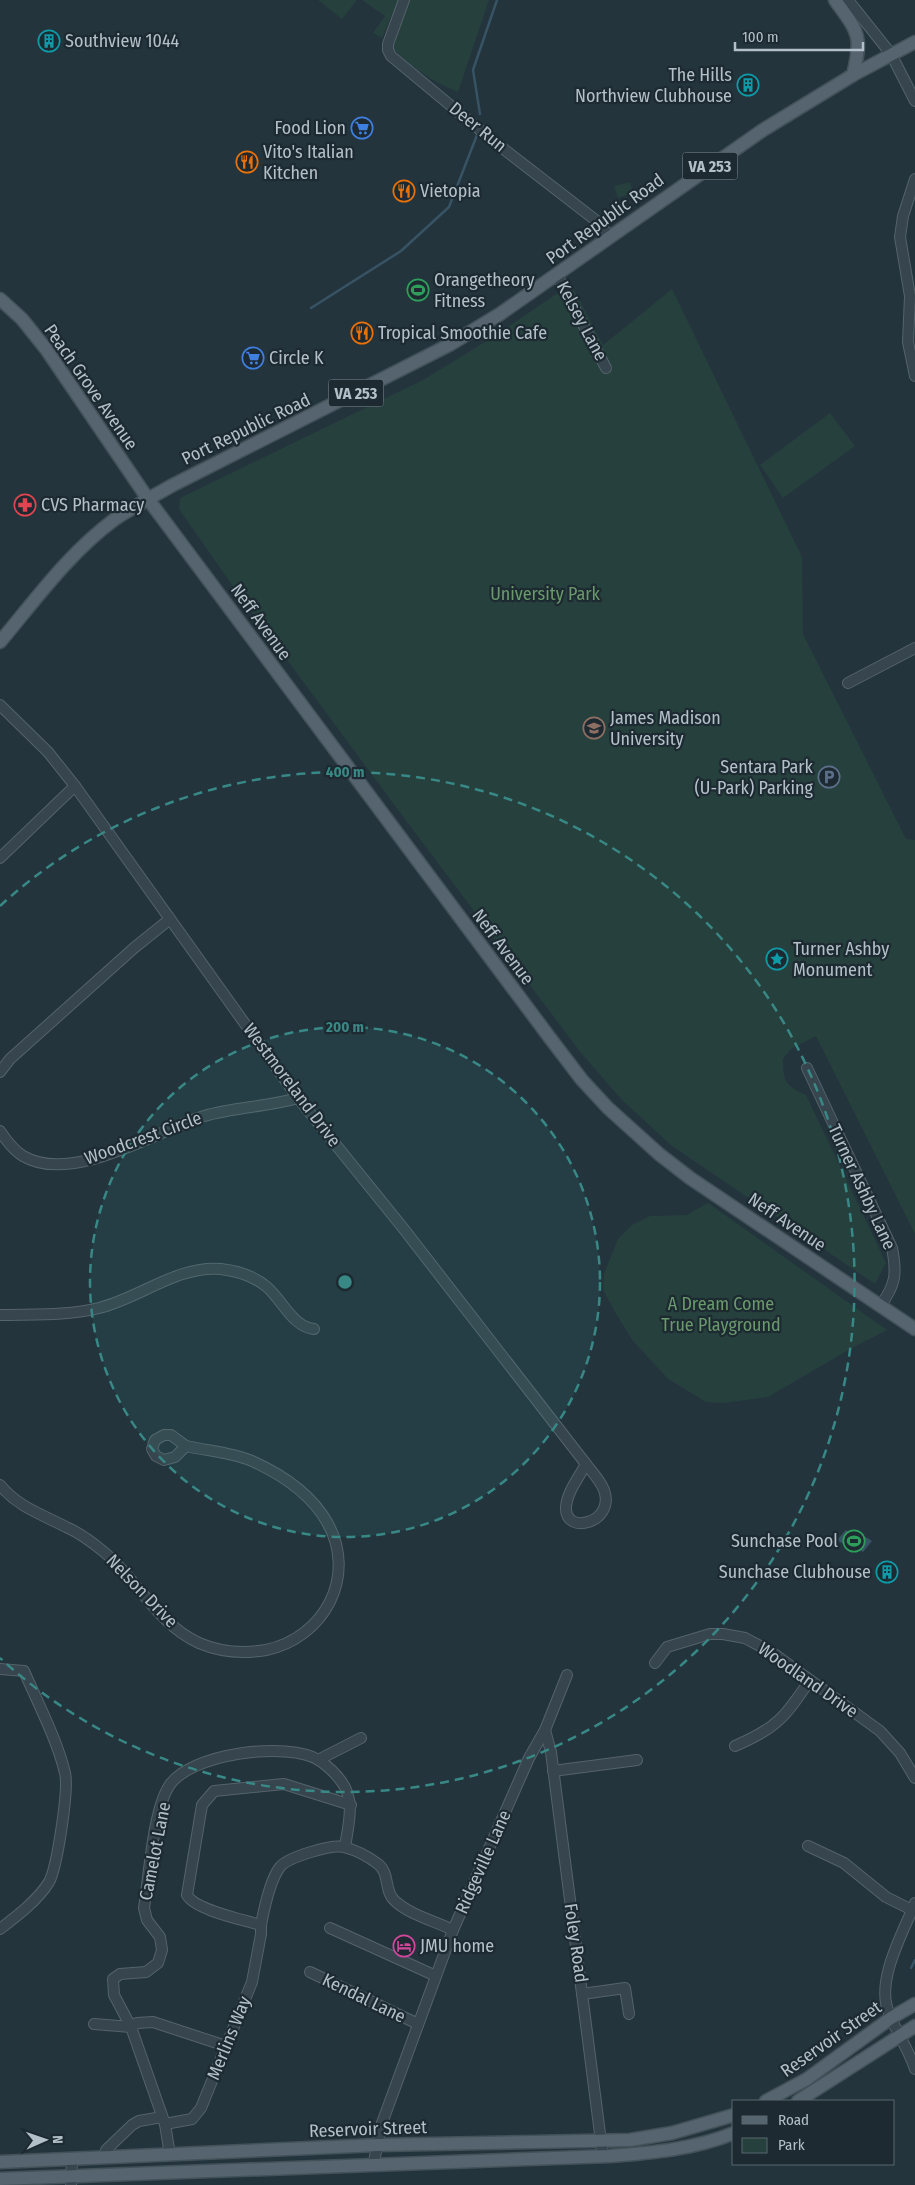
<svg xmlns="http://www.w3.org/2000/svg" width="915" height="2185" viewBox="0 0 915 2185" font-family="'Fira Sans Condensed',sans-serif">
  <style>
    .green { fill: #26403d }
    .water { fill: #375364 }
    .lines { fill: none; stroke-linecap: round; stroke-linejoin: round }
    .stream { stroke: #375364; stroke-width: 2.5 }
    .minor-casing { stroke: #55636b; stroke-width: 12 }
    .major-casing { stroke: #435159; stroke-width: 15 }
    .minor { stroke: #37454e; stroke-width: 10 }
    .major { stroke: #55646e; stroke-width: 12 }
    .ring { fill: none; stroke: #388885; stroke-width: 2.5; stroke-dasharray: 9 6 }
    .labels { text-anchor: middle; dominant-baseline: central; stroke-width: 4.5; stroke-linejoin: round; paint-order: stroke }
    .shield { fill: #1d2a32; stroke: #86939c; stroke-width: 1 }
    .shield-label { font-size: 16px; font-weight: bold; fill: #b3c0c9 }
    .poi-label { font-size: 18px; fill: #b3c0c9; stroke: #1d2a32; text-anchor: start }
    .street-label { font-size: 18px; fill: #b3c0c9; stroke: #1d2a32 }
    .park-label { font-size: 18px; fill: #6a9a6b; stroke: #1d2a32 }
    .centre { fill: #388885; stroke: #1d2a32; stroke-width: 2.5 }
    .ring-label { font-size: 15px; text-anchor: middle; font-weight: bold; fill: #388885; stroke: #1d2a32; stroke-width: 4.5; stroke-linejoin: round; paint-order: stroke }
  </style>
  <rect width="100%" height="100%" fill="#23343d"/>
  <g class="green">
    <polygon points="318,0 357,0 342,19"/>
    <polygon points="362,0 398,0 382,38 373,33 385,16"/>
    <path d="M410 0H489L458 92C432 81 410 67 391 46Z"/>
    <polygon points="630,182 633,193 618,198 614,186"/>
    <path d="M571 284 603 345 672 289 802 557 803 634 906 839 915 840V1234L816 1036 791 1049 783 1059C783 1082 786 1086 806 1095L886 1263 875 1284 672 1146 622 1100 581 1053 407 822 239 595 179 509 180 498 423 380 496 335Z"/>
    <polygon points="830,413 855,446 783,498 760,465"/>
    <polygon points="708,1203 887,1330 852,1348 768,1397 723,1403 706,1402 668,1379 633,1341 615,1312 603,1290 604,1274 618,1239 632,1225 650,1216 687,1215"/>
  </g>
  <path class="water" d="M846 1530C855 1536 864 1534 872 1541L863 1552C855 1546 846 1547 837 1540Z"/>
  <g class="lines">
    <g class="stream">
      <polyline points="480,114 473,70 497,0"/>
      <polyline points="311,308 401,251 449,207 477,135"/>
      <polyline points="911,1968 915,1960"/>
    </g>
    <g class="minor-casing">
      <g id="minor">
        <polyline points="404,0 388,44 388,50 391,56 492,140 598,222 610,237"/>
        <polyline points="848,0 891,54 915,101"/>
        <polyline points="915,179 903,216 900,237 910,296 908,342 915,376"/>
        <polyline points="557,275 606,368"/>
        <polyline points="848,683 915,648"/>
        <polyline points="0,705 48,752 75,786 298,1098 403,1228 586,1464"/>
        <polyline points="0,858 75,786"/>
        <path d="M807 1068 892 1248C897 1273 896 1285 880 1306"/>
        <polyline points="0,1072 10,1059 134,948 170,919"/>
        <path d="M0 1131C6 1140 13 1150 23 1156 72 1185 156 1131 204 1116 235 1107 267 1107 298 1098"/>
        <path d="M0 1315C32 1314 68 1316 99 1308 140 1298 178 1265 221 1269 238 1271 254 1276 267 1287 282 1300 293 1327 314 1329"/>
        <polygon points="164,1435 171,1435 186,1446 175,1457 164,1460 156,1456 152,1449 155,1440"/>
        <path d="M586 1464C592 1472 600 1480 604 1490 616 1523 564 1536 566 1507 567 1492 579 1477 586 1464Z"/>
        <path d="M0 1485C18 1507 41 1514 66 1527 80 1533 92 1542 104 1552 138 1580 157 1624 199 1643 220 1652 243 1654 266 1650 324 1638 358 1576 327 1522 311 1494 281 1474 252 1461 231 1452 208 1451 186 1446"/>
        <polyline points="655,1663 667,1647 710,1634 723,1634 745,1638 773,1653 880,1731 900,1753 915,1778"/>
        <path d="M0 1669 24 1671C37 1701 58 1742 65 1773 69 1789 57 1868 49 1882 38 1900 17 1916 0 1929"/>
        <polyline points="545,1730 551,1752 603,2157"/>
        <path d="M735 1746C777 1728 785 1717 810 1680"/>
        <polyline points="318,1760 361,1738"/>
        <polyline points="553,1771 637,1760"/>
        <path d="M351 1805 284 1784 214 1791 202 1805 187 1895C195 1910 244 1920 261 1925 264 1909 270 1880 280 1867 288 1857 332 1844 344 1847 355 1850 369 1857 378 1864 390 1873 384 1892 395 1901 410 1915 435 1921 453 1930"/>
        <polyline points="808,1846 844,1863 886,1897 912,1910"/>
        <path d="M915 1903C903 1933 875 1981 889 2013 896 2032 909 2050 915 2069"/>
        <polyline points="330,1928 436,1976"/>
        <polyline points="310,1972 418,2024"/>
        <polyline points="582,1994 625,1988 629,2014"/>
        <polyline points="94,2024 131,2027 137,2023 153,2022 226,2046"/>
        <polyline points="165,2124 192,2119 201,2108 252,1982 261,1934 261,1925"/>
        <polyline points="106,2150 132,2125 139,2121 162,2117"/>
        <path d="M170 2155 165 2124 131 2027 114 1995 113 1979 120 1974 146 1972 158 1963 162 1950 160 1937 147 1920 144 1908C149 1876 153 1811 169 1786 190 1753 288 1741 319 1760 326 1765 336 1774 341 1781 356 1800 348 1826 345 1847"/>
        <polyline points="373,2166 382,2123 453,1930 529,1758 545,1730 567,1675"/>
        <polyline points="71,2185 72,2160"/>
      </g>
    </g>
    <g class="major-casing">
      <g id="major">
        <path d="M835 0C858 32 863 35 853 75"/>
        <polyline points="0,299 22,319 46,349 148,499 550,1038 582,1080 608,1108 659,1154 690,1178 915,1329"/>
        <path d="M0 642C36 599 69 553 115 519 133 507 152 497 171 486L449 345 500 314 763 130 853 75 915 42"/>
        <polyline points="766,2101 807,2079 891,2018 915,2004"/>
        <polyline points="798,2101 915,2026"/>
        <polyline points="0,2162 378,2145 630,2140 672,2133 734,2115"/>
        <path d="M0 2179 610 2156C651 2153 695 2149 734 2133"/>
      </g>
    </g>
    <use href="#minor" class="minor"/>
    <use href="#major" class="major"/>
  </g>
  <circle cx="345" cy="1282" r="255" fill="#388885" fill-opacity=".12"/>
  <g class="ring">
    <circle cx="345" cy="1282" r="255"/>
    <path d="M0 906A510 510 0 1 1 0 1658"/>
  </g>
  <defs>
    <g id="building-ring" transform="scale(1.125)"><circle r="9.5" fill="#1d2a32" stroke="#0f9aa8" stroke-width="1.5"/><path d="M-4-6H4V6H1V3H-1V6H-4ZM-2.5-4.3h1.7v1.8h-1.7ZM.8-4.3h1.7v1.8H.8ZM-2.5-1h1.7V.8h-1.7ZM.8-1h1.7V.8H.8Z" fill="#0f9aa8"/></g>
    <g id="supermarket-ring" transform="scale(1.125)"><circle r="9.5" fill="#1d2a32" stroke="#3f7fe0" stroke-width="1.5"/><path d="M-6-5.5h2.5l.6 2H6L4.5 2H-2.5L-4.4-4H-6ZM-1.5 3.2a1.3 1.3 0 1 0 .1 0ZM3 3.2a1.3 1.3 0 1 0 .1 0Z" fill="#3f7fe0"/></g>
    <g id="restaurant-ring" transform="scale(1.125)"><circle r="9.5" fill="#1d2a32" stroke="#e8710a" stroke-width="1.5"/><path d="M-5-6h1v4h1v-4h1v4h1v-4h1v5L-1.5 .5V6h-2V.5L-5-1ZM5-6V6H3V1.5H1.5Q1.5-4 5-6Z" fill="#e8710a"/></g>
    <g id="stadium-ring" transform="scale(1.125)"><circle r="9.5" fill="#1d2a32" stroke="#2e9e5b" stroke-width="1.5"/><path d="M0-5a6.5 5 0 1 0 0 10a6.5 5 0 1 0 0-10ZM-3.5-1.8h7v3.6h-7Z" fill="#2e9e5b"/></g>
    <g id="pharmacy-ring" transform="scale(1.125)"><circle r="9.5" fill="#1d2a32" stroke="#e0444e" stroke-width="1.5"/><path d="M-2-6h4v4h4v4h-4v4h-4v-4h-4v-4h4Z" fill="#e0444e"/></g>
    <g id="university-ring" transform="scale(1.125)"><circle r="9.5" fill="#1d2a32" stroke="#8d6e63" stroke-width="1.5"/><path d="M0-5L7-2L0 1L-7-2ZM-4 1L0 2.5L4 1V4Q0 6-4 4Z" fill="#8d6e63"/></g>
    <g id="parking-ring" transform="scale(1.125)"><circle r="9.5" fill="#1d2a32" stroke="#5c6f8a" stroke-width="1.5"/><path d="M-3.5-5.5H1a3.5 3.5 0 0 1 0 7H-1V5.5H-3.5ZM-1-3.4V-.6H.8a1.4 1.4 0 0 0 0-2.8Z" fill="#5c6f8a"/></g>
    <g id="sight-ring" transform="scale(1.125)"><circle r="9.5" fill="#1d2a32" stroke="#0f9aa8" stroke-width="1.5"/><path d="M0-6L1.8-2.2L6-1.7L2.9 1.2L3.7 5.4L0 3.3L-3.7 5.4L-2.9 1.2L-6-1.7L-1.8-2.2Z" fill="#0f9aa8"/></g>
    <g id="hotel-ring" transform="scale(1.125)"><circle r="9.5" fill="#1d2a32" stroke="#d1479c" stroke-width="1.5"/><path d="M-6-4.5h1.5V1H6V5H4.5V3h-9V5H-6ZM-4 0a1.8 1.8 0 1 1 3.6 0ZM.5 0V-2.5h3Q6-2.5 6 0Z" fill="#d1479c"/></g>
  </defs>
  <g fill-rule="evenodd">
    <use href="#building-ring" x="49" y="41"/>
    <use href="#building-ring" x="748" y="85"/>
    <use href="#supermarket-ring" x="362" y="128"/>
    <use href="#restaurant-ring" x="247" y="162"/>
    <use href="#restaurant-ring" x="404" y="191"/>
    <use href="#stadium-ring" x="418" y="290"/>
    <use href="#restaurant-ring" x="362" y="333"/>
    <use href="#supermarket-ring" x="253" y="358"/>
    <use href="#pharmacy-ring" x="25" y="505"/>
    <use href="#university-ring" x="594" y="728"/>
    <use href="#parking-ring" x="829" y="777"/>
    <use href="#sight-ring" x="777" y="959"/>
    <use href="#stadium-ring" x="854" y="1541"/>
    <use href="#building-ring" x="887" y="1572"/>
    <use href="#hotel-ring" x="404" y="1946"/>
  </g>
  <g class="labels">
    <g class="shield">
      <rect x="682.5" y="152.5" width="55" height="27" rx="4"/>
      <rect x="328.5" y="379.5" width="55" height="27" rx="4"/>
    </g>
    <g class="shield-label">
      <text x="710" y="166">VA 253</text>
      <text x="356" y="393">VA 253</text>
    </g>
    <g class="poi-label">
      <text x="65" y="41">Southview 1044</text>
      <text x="732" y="75" text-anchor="end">The Hills<tspan x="732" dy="21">Northview Clubhouse</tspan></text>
      <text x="346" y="128" text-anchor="end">Food Lion</text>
      <text x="263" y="152">Vito's Italian<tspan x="263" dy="21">Kitchen</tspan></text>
      <text x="420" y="191">Vietopia</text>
      <text x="434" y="280">Orangetheory<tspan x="434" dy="21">Fitness</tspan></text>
      <text x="378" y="333">Tropical Smoothie Cafe</text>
      <text x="269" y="358">Circle K</text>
      <text x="41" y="505">CVS Pharmacy</text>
      <text x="610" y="718">James Madison<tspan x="610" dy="21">University</tspan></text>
      <text x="813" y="767" text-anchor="end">Sentara Park<tspan x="813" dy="21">(U-Park) Parking</tspan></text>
      <text x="793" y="949">Turner Ashby<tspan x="793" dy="21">Monument</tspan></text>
      <text x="838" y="1541" text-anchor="end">Sunchase Pool</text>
      <text x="871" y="1572" text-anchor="end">Sunchase Clubhouse</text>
      <text x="420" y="1946">JMU home</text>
    </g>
    <g class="street-label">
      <text transform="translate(478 127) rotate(39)">Deer Run</text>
      <text transform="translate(605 219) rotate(-36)">Port Republic Road</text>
      <text transform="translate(582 321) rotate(62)">Kelsey Lane</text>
      <text transform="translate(91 387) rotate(55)">Peach Grove Avenue</text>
      <text transform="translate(246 429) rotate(-26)">Port Republic Road</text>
      <text transform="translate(261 622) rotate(54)">Neff Avenue</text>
      <text transform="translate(503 947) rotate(53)">Neff Avenue</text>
      <text transform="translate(292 1085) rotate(53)">Westmoreland Drive</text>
      <text transform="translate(143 1138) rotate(-20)">Woodcrest Circle</text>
      <text transform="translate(862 1187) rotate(65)">Turner Ashby Lane</text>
      <text transform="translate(787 1222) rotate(34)">Neff Avenue</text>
      <text transform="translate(142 1591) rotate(46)">Nelson Drive</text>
      <text transform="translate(808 1680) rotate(35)">Woodland Drive</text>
      <text transform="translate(155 1851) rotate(-79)">Camelot Lane</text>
      <text transform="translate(483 1862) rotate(-66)">Ridgeville Lane</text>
      <text transform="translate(576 1943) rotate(82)">Foley Road</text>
      <text transform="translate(364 1998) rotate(26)">Kendal Lane</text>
      <text transform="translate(229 2038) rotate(-68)">Merlins Way</text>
      <text transform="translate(831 2039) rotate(-35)">Reservoir Street</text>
      <text transform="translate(368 2129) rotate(-2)">Reservoir Street</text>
    </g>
    <g class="park-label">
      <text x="545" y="594">University Park</text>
      <text x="721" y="1304">A Dream Come<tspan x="721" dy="21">True Playground</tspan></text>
    </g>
  </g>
  <circle cx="345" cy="1282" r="8" class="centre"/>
  <g class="ring-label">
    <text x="345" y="777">400 m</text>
    <text x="345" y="1032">200 m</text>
  </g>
  <rect x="732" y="2100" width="162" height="65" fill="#1d2a32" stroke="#59666e"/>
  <rect x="742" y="2116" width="25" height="8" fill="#55646e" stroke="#59666e"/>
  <text x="778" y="2125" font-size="15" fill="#b3c0c9">Road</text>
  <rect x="742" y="2138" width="25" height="15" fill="#26403d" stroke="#59666e"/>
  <text x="778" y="2150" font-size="15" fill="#b3c0c9">Park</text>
  <g transform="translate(45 2140) rotate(88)" stroke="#1d2a32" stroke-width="4" paint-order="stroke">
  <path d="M0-4L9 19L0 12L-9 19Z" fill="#b3c0c9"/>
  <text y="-8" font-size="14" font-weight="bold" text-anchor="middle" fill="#b3c0c9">N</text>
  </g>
  <path d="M735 42v8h128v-8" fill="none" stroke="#b3c0c9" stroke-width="2.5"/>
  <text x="742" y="42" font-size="15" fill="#b3c0c9" stroke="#1d2a32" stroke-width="4" paint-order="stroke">100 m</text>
</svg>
